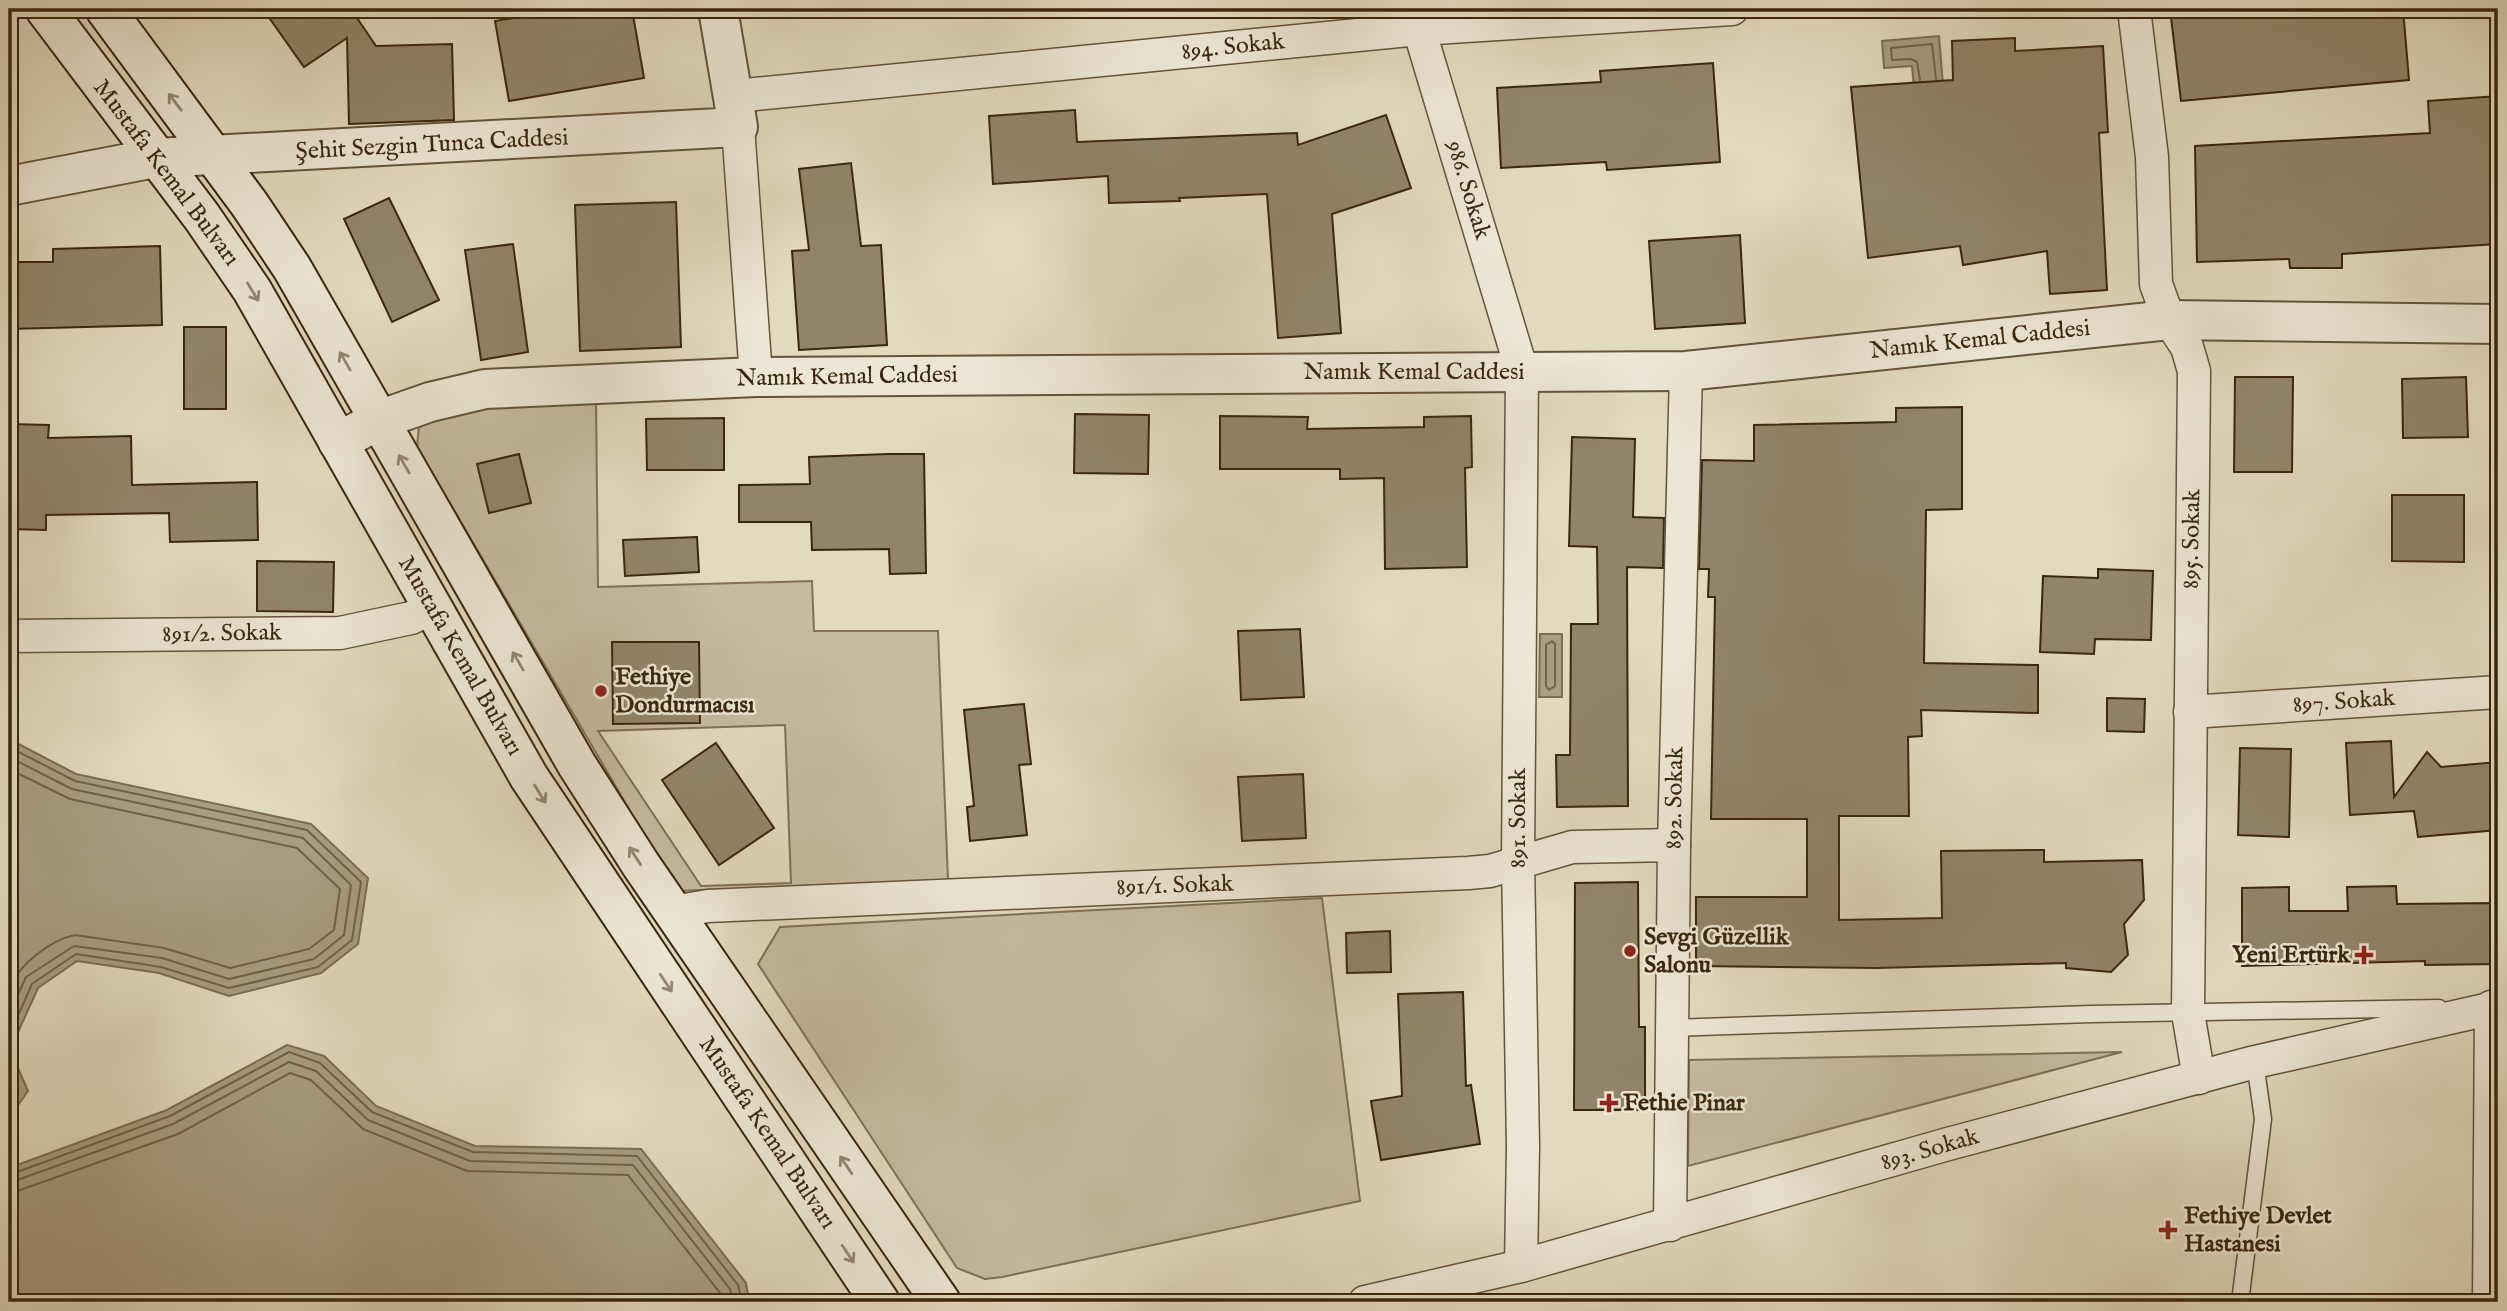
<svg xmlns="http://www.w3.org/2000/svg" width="2507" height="1311" viewBox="0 0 2507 1311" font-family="'IM FELL English',serif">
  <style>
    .green { fill: #c6bba1; stroke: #807057; stroke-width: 2; fill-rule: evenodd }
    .water { fill: #a99d82; stroke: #7d6d53; stroke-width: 2 }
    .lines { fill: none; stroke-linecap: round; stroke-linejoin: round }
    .shore { stroke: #726248; stroke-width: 2 }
    .building { fill: #92846a; stroke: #3b260d; stroke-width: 2 }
    .service-casing { stroke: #65533a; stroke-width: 19 }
    .minor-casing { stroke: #65533a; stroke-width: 35 }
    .tertiary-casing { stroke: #65533a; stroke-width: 42 }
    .secondary-casing { stroke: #3b260d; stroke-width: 42 }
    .service { stroke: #ece7d5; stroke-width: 16 }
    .minor { stroke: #ece7d5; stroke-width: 32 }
    .tertiary { stroke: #ece7d5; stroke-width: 38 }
    .secondary { stroke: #ece7d5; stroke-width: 38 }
    .oneway { stroke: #948671 }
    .poi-dot { fill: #8f2418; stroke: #ece7d5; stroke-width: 2.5 }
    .labels { text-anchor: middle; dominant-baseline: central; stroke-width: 5; stroke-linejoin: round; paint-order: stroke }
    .street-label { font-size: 24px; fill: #3b260d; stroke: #ece7d5 }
    .poi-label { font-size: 24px; font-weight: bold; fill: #3b260d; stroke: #ece7d5; text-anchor: start }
  </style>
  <rect width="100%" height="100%" fill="#e2dabf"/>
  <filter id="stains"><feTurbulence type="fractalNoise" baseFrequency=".00286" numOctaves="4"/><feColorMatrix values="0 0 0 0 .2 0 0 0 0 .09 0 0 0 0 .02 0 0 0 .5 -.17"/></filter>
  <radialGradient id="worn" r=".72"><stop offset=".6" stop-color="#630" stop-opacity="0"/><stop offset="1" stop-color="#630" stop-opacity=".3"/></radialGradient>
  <g class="green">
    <path d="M596 399 598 587 812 581 814 631H938L948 880 677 891 417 447 419 426 440 411ZM785 725 791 883 701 886 598 731Z"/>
    <polygon points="1322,898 1360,1201 1002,1277 985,1279 957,1268 758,964 780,927"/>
    <polygon points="2122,1052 1688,1166 1689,1060"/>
  </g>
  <g class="water">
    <polygon points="1939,36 1944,97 1915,99 1912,66 1884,68 1882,41"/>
    <polygon points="1540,634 1562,634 1562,697 1539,697"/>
    <polygon points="9,739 76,774 311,824 368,878 358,944 321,973 229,996 159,973 77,961 38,988 10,1050 28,1091 9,1118"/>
    <polygon points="287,1045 324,1056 376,1106 475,1146 641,1149 746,1283 749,1302 9,1302 9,1168 167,1110"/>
  </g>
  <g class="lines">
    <g class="shore">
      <polyline points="1920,80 1917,62 1911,59 1892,60 1891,48 1932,44 1936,79"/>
      <polygon points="1552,641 1555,644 1555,686 1549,690 1546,686 1546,645"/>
      <polyline points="9,747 75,781 307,830 361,882 352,940 318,967 229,988 161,967 76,954 32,984 9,1036"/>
      <polyline points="9,757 72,789 303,838 351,885 344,935 314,959 229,979 162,958 74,946 26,977 9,1014"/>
      <path d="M9 769 70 799 297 848 340 889 334 930 309 949 230 968 164 948 75 935C50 940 19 965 9 988"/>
      <polyline points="9,1175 170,1116 289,1052 320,1063 372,1112 473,1152 637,1156 738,1285 742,1302"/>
      <polyline points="9,1183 173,1124 289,1062 316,1071 368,1120 470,1161 633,1165 730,1289 733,1302"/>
      <polyline points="9,1194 178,1134 290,1073 311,1080 363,1129 467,1171 628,1175 720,1293 723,1302"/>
    </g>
  </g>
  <g class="building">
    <polygon points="263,9 351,9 376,46 452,44 454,120 349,124 347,38 304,67"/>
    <polygon points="570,9 632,9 644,78 509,101 495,21"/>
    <polygon points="2170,9 2403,9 2409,80 2181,101"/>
    <polygon points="2015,38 2015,51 2103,46 2108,132 2099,133 2107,290 2050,294 2047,251 1963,265 1960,246 1868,258 1851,87 1953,80 1952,41"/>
    <polygon points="1713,63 1720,162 1607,170 1606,162 1501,168 1497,88 1601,82 1600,71"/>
    <polygon points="2498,96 2498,169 2493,169 2497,244 2342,254 2342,268 2290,268 2289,259 2197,262 2195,146 2430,133 2428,101"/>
    <polygon points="1075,110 1077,142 1297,133 1298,145 1386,115 1411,188 1332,214 1341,333 1278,338 1267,194 1179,198 1180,201 1109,203 1108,176 993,184 989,116"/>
    <polygon points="851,163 861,246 881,245 887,345 799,350 792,251 809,250 799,169"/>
    <polygon points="389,198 439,300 392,322 344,219"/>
    <polygon points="676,202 681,347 580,351 575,205"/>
    <polygon points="1740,235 1745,323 1655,329 1649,241"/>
    <polygon points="513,244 528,352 481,360 465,250"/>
    <polygon points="160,246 162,325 9,329 9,262 53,262 53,249"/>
    <rect x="184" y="327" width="42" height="82"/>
    <polygon points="2235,377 2293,377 2292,472 2234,472"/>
    <polygon points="2466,377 2468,437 2403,438 2402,379"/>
    <polygon points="1962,407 1962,509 1926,510 1924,663 2038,665 2038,713 1921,710 1922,736 1908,737 1909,816 1839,816 1839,920 1942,918 1941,851 2044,850 2044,862 2142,860 2144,900 2124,924 2128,955 2111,972 2066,968 2066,963 1877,968 1696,966 1696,897 1807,897 1807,819 1711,819 1715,597 1708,597 1709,569 1699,569 1702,460 1754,461 1754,425 1896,422 1896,408"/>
    <polygon points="1075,414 1149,415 1148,474 1074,473"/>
    <polygon points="1220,416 1308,417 1307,429 1424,427 1424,417 1471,416 1472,467 1465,468 1467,567 1385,569 1384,478 1340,479 1340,469 1220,469"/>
    <polygon points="724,418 724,470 647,470 646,419"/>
    <polygon points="9,424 49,425 48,438 131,436 132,485 257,482 258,540 170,542 169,513 46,515 46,530 9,529"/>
    <polygon points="1572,437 1635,439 1633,517 1664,518 1663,568 1627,567 1628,806 1557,807 1556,755 1570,755 1571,624 1598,624 1597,547 1569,546"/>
    <polygon points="519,454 531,503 489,513 477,464"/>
    <polygon points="888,454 924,454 926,573 890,574 889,549 812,550 811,522 739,522 739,485 810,484 809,457"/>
    <polygon points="2392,495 2464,495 2464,562 2392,561"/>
    <polygon points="697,537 699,572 625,576 623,540"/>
    <polygon points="257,561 334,562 333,612 257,611"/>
    <polygon points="2098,569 2153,571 2151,640 2095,639 2094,654 2040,652 2043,576 2098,578"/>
    <polygon points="1300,629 1304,697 1241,700 1238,631"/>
    <polygon points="612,642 699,642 700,723 613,724"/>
    <polygon points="2107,698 2145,699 2144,732 2107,731"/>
    <polygon points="1024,704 1031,764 1019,765 1027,835 970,841 967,807 974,806 964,710"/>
    <polygon points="2391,741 2394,797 2427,752 2441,767 2498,762 2498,830 2418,837 2414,811 2350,815 2346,743"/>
    <polygon points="716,743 774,828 719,865 662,780"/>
    <polygon points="2240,748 2291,749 2289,837 2238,835"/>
    <polygon points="1303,774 1306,838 1242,841 1238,777"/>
    <polygon points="1638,882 1639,1027 1645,1027 1645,1110 1574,1110 1575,883"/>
    <polygon points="2396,886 2397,904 2498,903 2498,964 2425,965 2425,961 2242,966 2242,888 2289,887 2289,911 2348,911 2347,887"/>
    <polygon points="1390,931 1391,972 1347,973 1346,933"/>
    <polygon points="1463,992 1466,1086 1471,1085 1480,1144 1381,1160 1371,1101 1402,1096 1398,994"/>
  </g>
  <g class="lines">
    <g class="service-casing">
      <g id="service">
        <polyline points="1671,1028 2091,1014 2439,1008"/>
        <polyline points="2240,1302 2263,1119 2255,1062"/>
      </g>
    </g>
    <g class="minor-casing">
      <g id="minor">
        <polyline points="1415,9 1419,29 1522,371 1518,861 1523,1146 1521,1266"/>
        <polyline points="2134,9 2152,157 2156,284 2169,320 2187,347 2194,371 2188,1013 2199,1078"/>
        <polyline points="735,96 1419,29 1732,9"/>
        <polyline points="738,127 756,377"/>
        <polyline points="9,636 340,633 411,618 432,608"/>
        <polyline points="2190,712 2498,692"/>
        <polyline points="673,912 708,906 1468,873 1490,871 1572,847 1674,845"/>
        <polyline points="1670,1225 1674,845 1686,371"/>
        <polyline points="1365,1302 1521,1266 1948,1144 2255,1062 2498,1007"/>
        <polyline points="2489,1302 2491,1007"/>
      </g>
    </g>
    <g class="tertiary-casing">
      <g id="tertiary">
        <polyline points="9,186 155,158 738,127 718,9"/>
        <polyline points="338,442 379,420 430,402 485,389 756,377 1686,371 2169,320 2498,324"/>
      </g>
    </g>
    <g class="secondary-casing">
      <g id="secondary">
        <polyline points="45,9 202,217 252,290 529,777 880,1302"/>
        <polyline points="105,9 250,205 292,268 577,765 641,865 941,1302"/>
      </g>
    </g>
    <use href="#service" class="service"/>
    <use href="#minor" class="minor"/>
    <use href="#tertiary" class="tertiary"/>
    <use href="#secondary" class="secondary"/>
  </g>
  <defs><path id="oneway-shaft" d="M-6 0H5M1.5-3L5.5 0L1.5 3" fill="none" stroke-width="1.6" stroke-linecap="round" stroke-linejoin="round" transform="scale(1.75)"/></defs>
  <g class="oneway">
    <use href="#oneway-shaft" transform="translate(175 102) rotate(-127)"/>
    <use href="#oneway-shaft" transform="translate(253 292) rotate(58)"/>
    <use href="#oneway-shaft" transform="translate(345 361) rotate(-120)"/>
    <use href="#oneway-shaft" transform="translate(404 464) rotate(-120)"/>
    <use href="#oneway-shaft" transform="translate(518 661) rotate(-120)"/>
    <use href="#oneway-shaft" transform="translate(540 794) rotate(58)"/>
    <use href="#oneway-shaft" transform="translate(635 856) rotate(-123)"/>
    <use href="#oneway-shaft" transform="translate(666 983) rotate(56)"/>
    <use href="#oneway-shaft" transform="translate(846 1165) rotate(-124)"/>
    <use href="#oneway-shaft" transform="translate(848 1254) rotate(56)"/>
  </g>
  <g class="poi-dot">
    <circle cx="601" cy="691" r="7"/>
    <circle cx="1630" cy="951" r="7"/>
    <path d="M2360.5 944.5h7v7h7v7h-7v7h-7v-7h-7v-7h7z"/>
    <path d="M1605.5 1092.5h7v7h7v7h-7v7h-7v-7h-7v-7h7z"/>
    <path d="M2164.5 1219.5h7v7h7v7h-7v7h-7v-7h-7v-7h7z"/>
  </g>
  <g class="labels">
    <g class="street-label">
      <text transform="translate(1233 47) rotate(-6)">894. Sokak</text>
      <text transform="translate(432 145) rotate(-3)">Şehit Sezgin Tunca Caddesi</text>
      <text transform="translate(166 173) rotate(53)">Mustafa Kemal Bulvarı</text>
      <text transform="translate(1468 190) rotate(73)">986. Sokak</text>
      <text transform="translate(1980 340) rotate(-6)">Namık Kemal Caddesi</text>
      <text x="1414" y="372">Namık Kemal Caddesi</text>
      <text transform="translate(847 377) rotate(-1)">Namık Kemal Caddesi</text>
      <text transform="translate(2192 539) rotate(-89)">895. Sokak</text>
      <text transform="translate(222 634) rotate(-1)">891/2. Sokak</text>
      <text transform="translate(460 656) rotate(60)">Mustafa Kemal Bulvarı</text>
      <text transform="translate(2344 702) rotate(-4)">897. Sokak</text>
      <text transform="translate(1675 798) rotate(-89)">892. Sokak</text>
      <text transform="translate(1518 818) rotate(-90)">891. Sokak</text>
      <text transform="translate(1175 886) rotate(-2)">891/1. Sokak</text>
      <text transform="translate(767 1133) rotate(56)">Mustafa Kemal Bulvarı</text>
      <text transform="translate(1930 1150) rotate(-16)">893. Sokak</text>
    </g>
    <g class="poi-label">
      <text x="615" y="677">Fethiye<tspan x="615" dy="28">Dondurmacısı</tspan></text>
      <text x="1644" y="937">Sevgi Güzellik<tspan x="1644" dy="28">Salonu</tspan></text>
      <text x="2350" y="955" text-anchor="end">Yeni Ertürk</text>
      <text x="1623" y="1103">Fethie Pinar</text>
      <text x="2184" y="1216">Fethiye Devlet<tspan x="2184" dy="28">Hastanesi</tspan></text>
    </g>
  </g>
  <rect width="2507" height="1311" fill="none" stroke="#e2dabf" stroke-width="35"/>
  <rect x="10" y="10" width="2486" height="1290" fill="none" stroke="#3b260d" stroke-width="3.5"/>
  <rect x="18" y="18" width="2472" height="1276" fill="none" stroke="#3b260d" stroke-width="2"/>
  <rect width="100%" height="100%" filter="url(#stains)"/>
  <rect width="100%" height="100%" fill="url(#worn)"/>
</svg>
